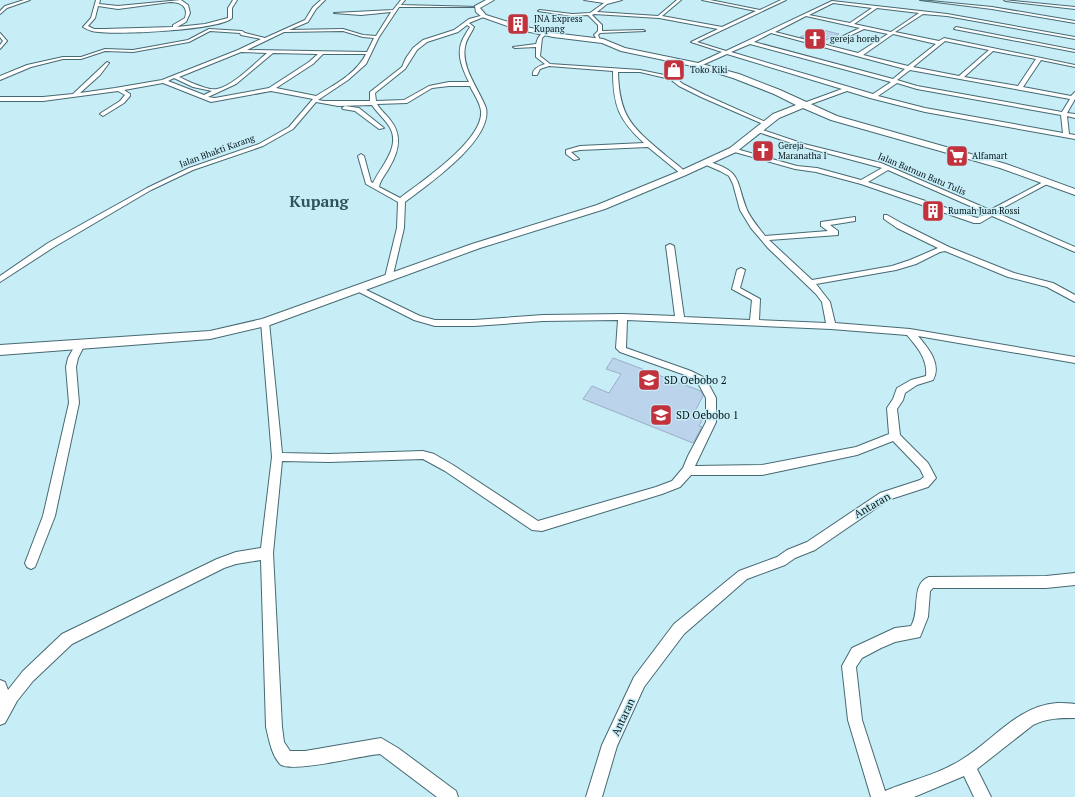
<svg xmlns="http://www.w3.org/2000/svg" width="1075" height="797" viewBox="0 0 1075 797" font-family="'PT Serif',serif">
  <style>
    .building { fill: #bcd3ec; stroke: #99b0c8 }
    .lines { fill: none; stroke-linecap: round; stroke-linejoin: round }
    .street-casing { stroke: #466972; stroke-width: 2 }
    .secondary-casing { stroke: #466972; stroke-width: 2 }
    .street { fill: #fff; fill-rule: evenodd }
    .secondary { fill: #fff; fill-rule: evenodd }
    .labels { text-anchor: middle; dominant-baseline: central; stroke-width: 3; stroke-linejoin: round; paint-order: stroke }
    .far-poi-label { font-size: 9px; fill: #071518; stroke: #c7edf7; text-anchor: start }
    .far-street-label { font-size: 9px; fill: #071518; stroke: #c7edf7 }
    .poi-label { font-size: 11px; fill: #071518; stroke: #c7edf7; text-anchor: start }
    .street-label { font-size: 11px; fill: #071518; stroke: #c7edf7 }
    .far-town-label { font-size: 16px; font-weight: bold; fill: #30525b; stroke: #c7edf7 }
  </style>
  <rect width="100%" height="100%" fill="#c7edf7"/>
  <g class="building">
    <polygon points="819,29 839,34 821,42 800,37"/>
    <polygon points="613,358 701,391 703,396 694,413 704,417 699,426 702,427 693,443 583,399 592,386 609,393 621,374 606,369"/>
  </g>
  <g class="lines">
    <g class="street-casing">
      <g id="street">
        <polygon points="24,0 30,0 7,8 0,14 0,11 5,6"/>
        <path d="M96 0H100L99 4 118 6 181 0 188 5 190 13 186 22 177 27 205 24 228 18V8L233 0H237L232 8V18C221 30 110 36 92 31 89 30 86 29 83 27L91 18ZM170 2C180 2 189 6 185 18L173 25V27L104 29H94L88 26 95 18 98 6 118 9Z"/>
        <path d="M321 0H325L316 9 308 22 289 30 343 29 363 35 376 36 391 12 361 15 334 13 393 10 401 0H405L401 5 479 7H399L379 37 366 64 348 80 318 100 324 101H370V92L402 67 406 58 413 48 423 40 454 30 469 19 484 15 486 16 469 23 474 27C471 34 466 39 465 47 461 68 479 89 486 108 493 140 427 185 405 202L404 228 392 279H386L385 277 397 228 398 202 366 184 358 156 361 154 364 156 371 182 373 183C381 166 402 146 389 126 384 118 377 113 372 105L338 106 316 102 293 129 263 146 193 170 151 190 54 247 0 282V276L48 243 147 188 189 168 259 144 289 127 313 99 271 91 211 102 163 83 124 90 130 94V96L124 103 103 116 100 114 101 113 120 101 125 95 118 91 43 101H0V97H43L73 94 107 62 109 63 100 75 80 93 115 88 162 80 238 50 261 39 241 35 240 33 210 31 189 42 133 52 105 51 81 59H63L31 67 0 80V76L27 65 63 57H81L105 49 133 50 188 40 209 29 242 31 245 33 265 38 305 20 313 7ZM467 25 470 27C467 32 464 36 462 41 456 55 463 70 469 82H449L429 86 404 100 376 101 375 93 405 69 417 50 427 42 458 32ZM343 31 363 37 374 38 367 52 247 50 284 32ZM241 52 267 53C255 63 233 86 217 89 207 91 188 81 179 77ZM273 53 318 54 309 62 269 88 215 98 208 97 236 84ZM323 54H366C356 74 334 85 316 96L276 88 313 64ZM174 78 193 87 212 91 204 95 168 81ZM449 86H470C473 93 480 102 481 111 484 140 421 182 400 198L379 187C380 180 386 174 389 168 398 153 403 136 391 121 387 115 381 111 377 104L407 103 432 88Z"/>
        <path d="M584 0H622L607 4 597 12 658 16 677 0H681L662 16 722 27 756 11 702 0H710L760 10 781 0H786L697 42 726 51 832 1 947 14 1075 37V39L947 16 923 14 895 32 939 41 944 38 1075 65V67L1041 60 1023 87 1071 96 1075 92V99L1067 113 1075 114V118L1067 116 1069 134 1075 135V139L925 112 870 98 847 91 803 107 800 105 801 104 842 89 727 54 700 66H696V64L722 52 691 42 718 29 659 18 594 14 592 15 602 25V31L643 30 645 31 600 33 598 35 600 40 598 41 594 35 598 31V25L588 15 572 16 538 11 540 10 572 14 590 13 604 3ZM833 3 872 8 850 23 809 15ZM877 8 919 13 891 32 854 24ZM806 16 860 28 839 38 841 40 864 29 888 34 858 53 775 32ZM771 33 905 69 893 79 754 42ZM893 34 936 44 908 66 863 55ZM945 41 989 50 959 76 913 67ZM750 44 891 82 873 94 731 52ZM993 51 1036 59 1018 86 964 77ZM910 70 1070 99 1062 112 917 86 897 80ZM897 83 917 89 1061 115 1063 133 925 108 878 96Z"/>
        <polygon points="920,0 992,7 1075,21 1075,23 992,9"/>
        <polygon points="1004,0 1075,7 1075,9 1006,1"/>
        <polygon points="956,27 1075,50 1075,52 954,29"/>
        <path d="M543 32 547 33 542 38 540 56 550 64 640 70 674 77 683 84 705 95 768 123 763 124 701 97 679 86 670 79 640 72H618C619 117 632 127 665 155 672 161 680 166 686 173L681 174 648 147 580 150 571 152 579 159 574 160 566 154V150L580 146 644 143C619 120 613 106 613 71L549 66 540 69 537 75H533C532 69 539 66 545 64L536 57V47L515 48 513 47 536 44 538 38Z"/>
        <polygon points="0,33 7,41 0,49 0,45 3,41 0,37"/>
        <polygon points="345,106 359,108 384,128 379,129 355,111 343,109 342,108"/>
        <path d="M757 128 804 144 881 163 990 210 1045 181H1049V183L995 212 1075 247V252L992 216 980 223H974L861 184 816 172 795 169 731 151 730 150 733 148 797 166 817 168 861 180 882 168 800 146 755 131 754 130ZM888 170 986 213V214L977 218 868 182Z"/>
        <path d="M706 161C743 171 735 180 747 210 751 219 759 228 765 236L828 231 821 226V222L855 217V221L830 225 838 231V235L769 240 812 280 892 266 910 260 938 248 897 228 884 219V215H887L903 224 949 247 1014 273 1053 283 1075 295V302L1047 287 1008 277 945 251 940 252 916 264 896 270 816 284 830 302 835 323 910 329 1075 357V363L918 336C928 348 942 364 933 380L917 385 905 393 903 400 897 409 900 435 928 463 936 478 928 487 888 500 815 550 795 558 785 565 747 579 684 634 644 687 617 746 602 797H586L602 745 634 677 674 624 739 571 777 557 787 550 807 542 880 493 920 480 924 477 920 469 893 441 857 455 762 475H691L680 487 662 494 542 531 532 530 445 471 423 459 329 462 282 461 273 553 282 727 284 742 290 751H305L381 738 398 748 456 791 458 797H437L380 754C363 755 290 774 280 764 271 754 269 739 266 727L261 560 236 564 224 568 72 644 33 681 17 701 5 723 0 725V680L5 682 8 690 23 671 62 634 217 559 236 552 261 548 272 457 261 322 262 320H268L269 322 282 453 329 454 423 451 434 454 453 465 538 521 656 487 672 481 683 468 688 456 706 422V398L697 381 685 375 620 352 616 348 618 320 543 321 474 326H435L414 320 353 289 357 286 360 287 420 316 435 320H474L543 315 623 314 675 316 666 246 670 244 674 246 684 317 750 320 752 300 732 289 737 270 741 268 745 270 740 288 760 299 759 320 826 323 822 302 816 294 768 248 751 228 740 210 733 184 729 176 720 171 704 164 703 163ZM627 320 831 329 907 335C917 347 928 359 926 376L911 380 897 388 893 399 887 408 889 434 856 447 762 465 695 466 716 422V398L709 385 703 377 691 371 626 348Z"/>
        <polygon points="80,341 85,344 78,358 76,367 79,403 55,516 35,567 31,569 27,567 25,563 43,516 69,403 66,367 68,358 77,342"/>
        <path d="M1075 573V585L1046 588H933L930 591 928 617 920 637 895 642 881 648 862 658 856 667 862 720 885 791C911 780 937 775 961 760 993 741 1017 706 1057 703 1063 703 1069 703 1075 704V718C1060 718 1047 718 1033 725L977 769 991 797H974L964 776 914 797H871L848 720 842 666 852 648 895 628 911 626C921 611 910 584 929 577L1046 576Z"/>
      </g>
    </g>
    <g class="secondary-casing">
      <polygon id="secondary" points="486,0 494,0 480,8 486,15 518,25 553,33 603,39 625,48 698,63 739,74 780,90 837,116 1006,164 1075,189 1075,195 1000,168 831,120 803,108 779,118 736,152 686,175 605,209 480,248 270,325 210,339 0,355 0,345 210,331 262,319 472,244 597,205 680,171 730,148 773,114 796,105 774,94 733,78 697,67 621,51 602,43 553,37 516,29 482,17 476,12 475,6"/>
    </g>
    <use href="#street" class="street"/>
    <use href="#secondary" class="secondary"/>
  </g>
  <defs>
    <g id="building-square" transform="scale(1.15)"><rect x="-9" y="-9" width="18" height="18" rx="4" fill="#c2323d" stroke="#c7edf7"/><path d="M-4-6H4V6H1V3H-1V6H-4ZM-2.5-4.3h1.7v1.8h-1.7ZM.8-4.3h1.7v1.8H.8ZM-2.5-1h1.7V.8h-1.7ZM.8-1h1.7V.8H.8Z" fill="#fff"/></g>
    <g id="church-square" transform="scale(1.15)"><rect x="-9" y="-9" width="18" height="18" rx="4" fill="#c2323d" stroke="#c7edf7"/><path d="M-1.2-6h2.4v3.5h3.3v2.4h-3.3V6h-2.4V-.1h-3.3v-2.4h3.3Z" fill="#fff"/></g>
    <g id="shop-square" transform="scale(1.15)"><rect x="-9" y="-9" width="18" height="18" rx="4" fill="#c2323d" stroke="#c7edf7"/><path d="M-5-2.5h2.3a2.7 3.5 0 0 1 5.4 0H5L5.5 6h-11ZM-1.5-2.5h3a1.5 2.3 0 0 0-3 0Z" fill="#fff"/></g>
    <g id="supermarket-square" transform="scale(1.15)"><rect x="-9" y="-9" width="18" height="18" rx="4" fill="#c2323d" stroke="#c7edf7"/><path d="M-6-5.5h2.5l.6 2H6L4.5 2H-2.5L-4.4-4H-6ZM-1.5 3.2a1.3 1.3 0 1 0 .1 0ZM3 3.2a1.3 1.3 0 1 0 .1 0Z" fill="#fff"/></g>
    <g id="school-square" transform="scale(1.15)"><rect x="-9" y="-9" width="18" height="18" rx="4" fill="#c2323d" stroke="#c7edf7"/><path d="M0-5L7-2L0 1L-7-2ZM-4 1L0 2.5L4 1V4Q0 6-4 4Z" fill="#fff"/></g>
  </defs>
  <g fill-rule="evenodd">
    <use href="#building-square" x="518" y="24"/>
    <use href="#church-square" x="815" y="39"/>
    <use href="#shop-square" x="674" y="70"/>
    <use href="#church-square" x="763" y="151"/>
    <use href="#supermarket-square" x="957" y="156"/>
    <use href="#building-square" x="933" y="211"/>
    <use href="#school-square" x="649" y="380"/>
    <use href="#school-square" x="661" y="415"/>
  </g>
  <g class="labels">
    <g class="far-poi-label">
      <text x="534" y="19">JNA Express<tspan x="534" dy="10">Kupang</tspan></text>
      <text x="830" y="39">gereja horeb</text>
      <text x="690" y="70">Toko Kiki</text>
      <text x="778" y="146">Gereja<tspan x="778" dy="10">Maranatha I</tspan></text>
      <text x="972" y="156">Alfamart</text>
      <text x="948" y="211">Rumah Juan Rossi</text>
    </g>
    <g class="far-street-label">
      <text transform="translate(217 151) rotate(-20)">Jalan Bhakti Karang</text>
      <text transform="translate(922 174) rotate(23)">Jalan Batnun Batu Tulis</text>
    </g>
    <g class="poi-label">
      <text x="664" y="380">SD Oebobo 2</text>
      <text x="676" y="415">SD Oebobo 1</text>
    </g>
    <g class="street-label">
      <text transform="translate(872 505) rotate(-30)">Antaran</text>
      <text transform="translate(623 717) rotate(-65)">Antaran</text>
    </g>
    <g class="far-town-label">
      <text x="319" y="201">Kupang</text>
    </g>
  </g>
</svg>
